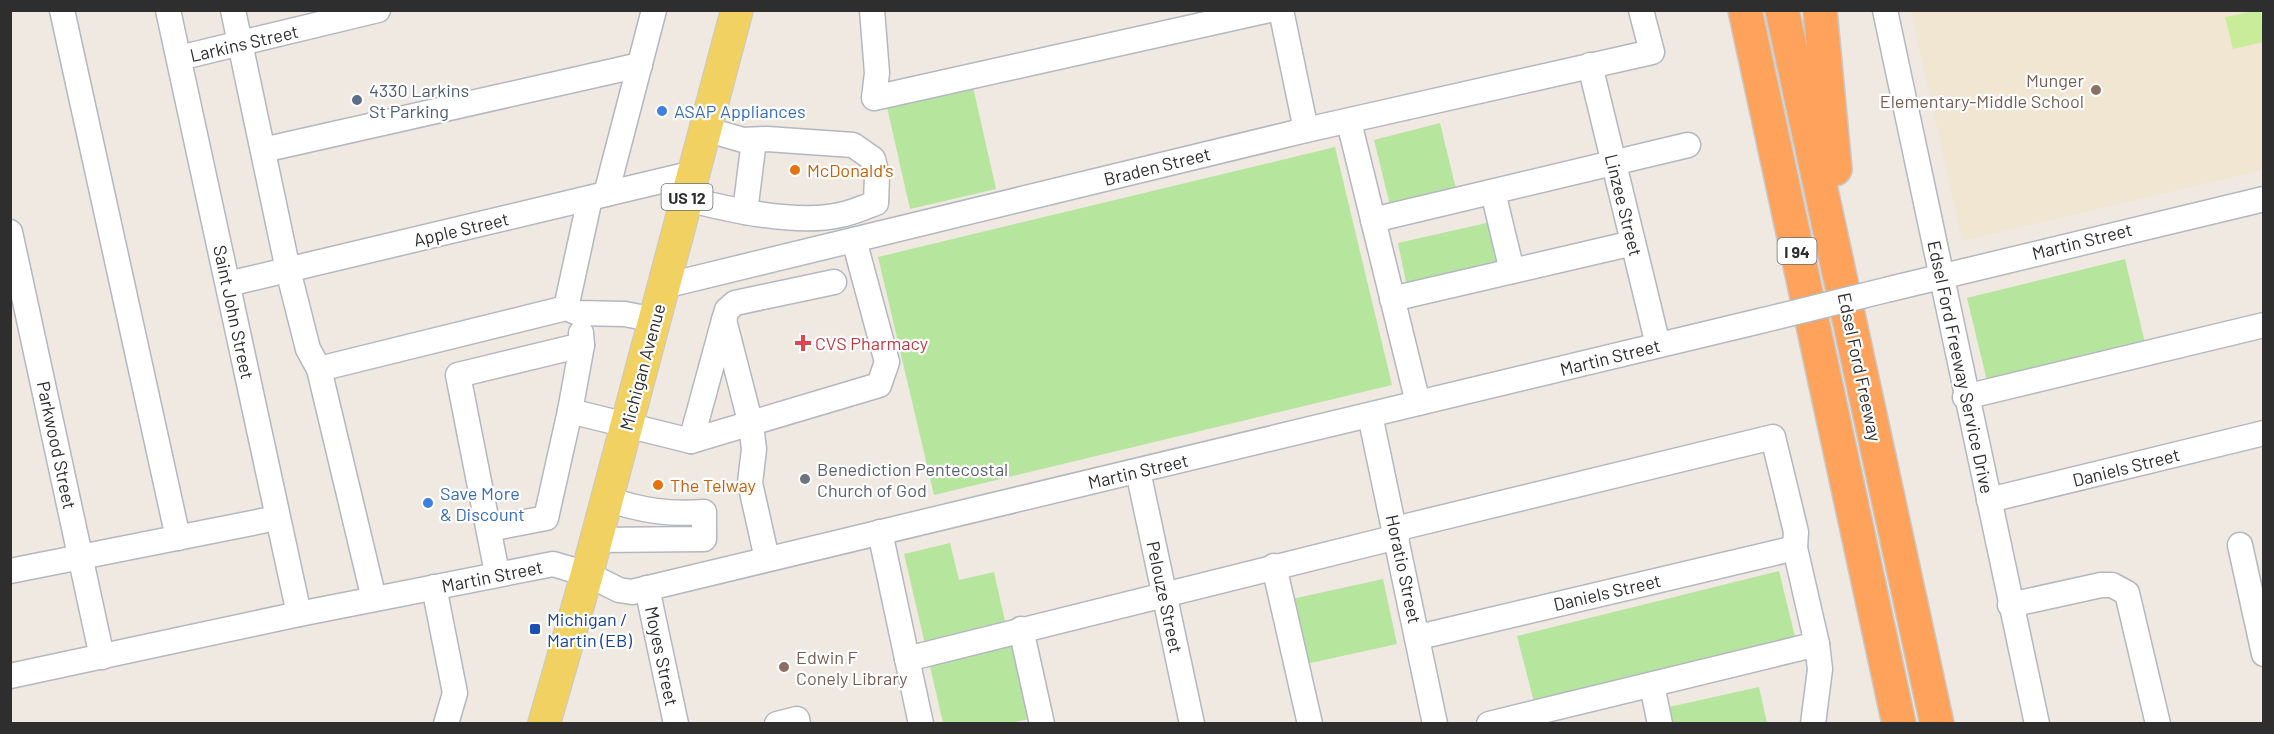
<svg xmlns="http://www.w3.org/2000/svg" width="2274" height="734" viewBox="0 0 2274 734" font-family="Barlow,sans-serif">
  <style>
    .education { fill: #f0e6d1 }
    .green { fill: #b6e59e }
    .pitch { fill: #c9ec9a }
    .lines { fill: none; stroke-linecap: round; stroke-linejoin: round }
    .minor-casing { stroke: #b4b7c1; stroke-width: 27 }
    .major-casing { stroke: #c9c9c9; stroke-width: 34 }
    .highway-casing { stroke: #c9c9c9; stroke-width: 36 }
    .minor { stroke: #fff; stroke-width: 24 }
    .major { stroke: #f2d163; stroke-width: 32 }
    .highway { stroke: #ffa35c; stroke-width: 33 }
    .minor-bridge-casing { stroke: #b4b7c1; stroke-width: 27; stroke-linecap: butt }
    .minor-bridge { stroke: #fff; stroke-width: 24 }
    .education-dot { fill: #8d6e63; stroke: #fff; stroke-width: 2 }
    .service-dot { fill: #5c6f8a; stroke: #fff; stroke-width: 2 }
    .shop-dot { fill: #3f7fe0; stroke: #fff; stroke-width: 2 }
    .food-dot { fill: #e8710a; stroke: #fff; stroke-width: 2 }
    .health-dot { fill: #e0444e; stroke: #fff; stroke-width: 2 }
    .worship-dot { fill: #6b7280; stroke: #fff; stroke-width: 2 }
    .transit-dot { fill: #1a4fb4; stroke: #fff; stroke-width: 2 }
    .labels { text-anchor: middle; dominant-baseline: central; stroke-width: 4.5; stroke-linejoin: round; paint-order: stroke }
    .shield { fill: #fff; stroke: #6d6d6d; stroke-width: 1.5 }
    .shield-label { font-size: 16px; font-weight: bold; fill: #2e2e2e }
    .street-label { font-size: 18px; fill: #2e2e2e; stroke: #fff }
    .education-label { font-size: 18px; fill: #785e54; stroke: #fff; text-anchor: end }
    .service-label { font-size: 18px; fill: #4e5e75; stroke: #fff; text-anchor: start }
    .shop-label { font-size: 18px; fill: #366cbe; stroke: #fff; text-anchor: start }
    .food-label { font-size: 18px; fill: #c56008; stroke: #fff; text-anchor: start }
    .health-label { font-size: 18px; fill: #be3a42; stroke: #fff; text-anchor: start }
    .worship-label { font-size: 18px; fill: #5b616d; stroke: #fff; text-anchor: start }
    .transit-label { font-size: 18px; fill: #164399; stroke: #fff; text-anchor: start }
  </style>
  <rect width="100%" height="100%" fill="#efe9e1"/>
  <polygon class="education" points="1911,11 2263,11 2263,170 1962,241"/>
  <g class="green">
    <polygon points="973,87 996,189 910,209 887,107"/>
    <polygon points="1440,123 1456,189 1390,205 1374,140"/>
    <polygon points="1335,147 1392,385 934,495 878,257"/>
    <polygon points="1491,222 1500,266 1407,287 1398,243"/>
    <polygon points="2125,259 2145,343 1987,381 1967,298"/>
    <polygon points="950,543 959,580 994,572 1006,626 925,644 904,554"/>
    <polygon points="1779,571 1796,641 1535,706 1517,636"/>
    <polygon points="1383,579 1397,644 1306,664 1292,599"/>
    <polygon points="1018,641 1035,718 1010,723 943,723 929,662"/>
    <polygon points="1759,687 1767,723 1673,723 1669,707"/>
  </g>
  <polygon class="pitch" points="2254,11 2261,11 2263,42 2233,49 2225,17"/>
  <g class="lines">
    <g class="minor-casing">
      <g id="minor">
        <polyline points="62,10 178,538"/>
        <polyline points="168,10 299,614"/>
        <polyline points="233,10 288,270 308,349 319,369 374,599"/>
        <polyline points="872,10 877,73 874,98 1269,10"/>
        <polyline points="1281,10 1306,130"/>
        <polyline points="1885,10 2037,724"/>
        <polyline points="179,58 378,10"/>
        <polyline points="1590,65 1658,345"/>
        <polyline points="1349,122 1418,403"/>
        <polyline points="263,150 640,65"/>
        <polyline points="1493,192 1512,271"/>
        <polyline points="606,194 654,10"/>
        <path d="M687 199C730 210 796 225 840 215 852 213 864 207 876 203L877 175 873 159 853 145 767 139 743 140 705 129"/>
        <polyline points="745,212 754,140"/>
        <polyline points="1373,220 1688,145"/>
        <polyline points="10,232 102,657"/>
        <polyline points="228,284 694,173"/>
        <polyline points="664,286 1306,130 1652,52 1641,10"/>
        <polyline points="1890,289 2264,199"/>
        <polyline points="1392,299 1633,243"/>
        <polyline points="566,308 590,198"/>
        <polyline points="724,320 727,310 735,303 834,282"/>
        <polyline points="319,369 566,308 578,313 625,314 655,320"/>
        <polyline points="1965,397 2264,325"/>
        <polyline points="570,411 691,441 879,385 887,362 854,240"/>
        <polyline points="1370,415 1435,724"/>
        <polyline points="691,441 724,320 751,425 754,449 750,483 767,559"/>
        <polyline points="1138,471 1192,724"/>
        <polyline points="1989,500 2264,433"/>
        <polyline points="489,529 546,518 570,411 582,345 581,333"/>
        <polyline points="1395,529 1773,437 1796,532 1795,548 1817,644 1820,669 1813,724"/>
        <polyline points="880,532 921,724"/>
        <path d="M596 540 704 539V512C669 515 640 510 607 499"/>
        <polyline points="2240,545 2264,654"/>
        <polyline points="1274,566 1310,724"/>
        <polyline points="10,571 277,518"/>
        <polyline points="497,573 458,375 582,345"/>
        <polyline points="434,587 455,693 446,724"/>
        <polyline points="647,588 676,724"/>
        <polyline points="2010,605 2101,585 2112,585 2127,593 2158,724"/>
        <polyline points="1021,629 1042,724"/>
        <polyline points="1419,637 1795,548"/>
        <polyline points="907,659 1397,537"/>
        <polyline points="10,676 299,614 553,564 587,574 619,590 632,592 1764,320"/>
        <polyline points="1652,685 1660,724"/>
        <polyline points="777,724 797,719 798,724"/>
        <polyline points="1489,724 1817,644"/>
      </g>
    </g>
    <g class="major-casing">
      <polyline id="major" points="544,724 587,574 737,10"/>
    </g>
    <g class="highway-casing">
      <g id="highway">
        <polyline points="1745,10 1899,724"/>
        <polyline points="1782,10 1937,724"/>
        <polyline points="1820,10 1835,169"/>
      </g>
    </g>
    <use href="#minor" class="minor"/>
    <use href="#major" class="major"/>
    <use href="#highway" class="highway"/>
    <g class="minor-bridge-casing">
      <polyline id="minor-bridge" points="1764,320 1890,289"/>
    </g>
    <use href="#minor-bridge" class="minor-bridge"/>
  </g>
  <g class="education-dot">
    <circle cx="2096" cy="90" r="6"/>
    <circle cx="784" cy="667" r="6"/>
  </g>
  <circle class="service-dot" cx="357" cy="100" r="6"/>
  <g class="shop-dot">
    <circle cx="662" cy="111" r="6"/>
    <circle cx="428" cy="503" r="6"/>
  </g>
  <g class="food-dot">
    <circle cx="795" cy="170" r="6"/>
    <circle cx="658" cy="485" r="6"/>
  </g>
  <path class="health-dot" d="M800 334h6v6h6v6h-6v6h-6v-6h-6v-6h6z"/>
  <circle class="worship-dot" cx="805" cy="479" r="6"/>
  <rect class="transit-dot" x="529" y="623" width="12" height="12" rx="3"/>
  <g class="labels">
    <g class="shield">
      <rect x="661.5" y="184" width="51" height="26" rx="4.5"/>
      <rect x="1777.5" y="238" width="39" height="26" rx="4.5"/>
    </g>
    <g class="shield-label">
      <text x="687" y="197">US 12</text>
      <text x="1797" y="251">I 94</text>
    </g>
    <g class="street-label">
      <text transform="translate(244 43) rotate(-13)">Larkins Street</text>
      <text transform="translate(1157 166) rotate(-14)">Braden Street</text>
      <text transform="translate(1624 205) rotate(76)">Linzee Street</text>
      <text transform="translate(461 229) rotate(-13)">Apple Street</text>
      <text transform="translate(2082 241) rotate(-14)">Martin Street</text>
      <text transform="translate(234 312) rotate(78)">Saint John Street</text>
      <text transform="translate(1610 357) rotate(-14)">Martin Street</text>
      <text transform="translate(642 367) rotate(-75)">Michigan Avenue</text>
      <text transform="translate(1860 367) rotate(78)">Edsel Ford Freeway</text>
      <text transform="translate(1961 367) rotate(78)">Edsel Ford Freeway Service Drive</text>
      <text transform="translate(57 445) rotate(78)">Parkwood Street</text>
      <text transform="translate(2126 467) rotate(-14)">Daniels Street</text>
      <text transform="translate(1138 471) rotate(-13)">Martin Street</text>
      <text transform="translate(1404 569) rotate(78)">Horatio Street</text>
      <text transform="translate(492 576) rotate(-11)">Martin Street</text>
      <text transform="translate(1607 592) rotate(-13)">Daniels Street</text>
      <text transform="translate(1165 597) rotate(78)">Pelouze Street</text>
      <text transform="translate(662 656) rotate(78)">Moyes Street</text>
    </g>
    <g class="education-label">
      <text x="2084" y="80">Munger<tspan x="2084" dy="21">Elementary-Middle School</tspan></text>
      <text x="796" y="657" text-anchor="start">Edwin F<tspan x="796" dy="21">Conely Library</tspan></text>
    </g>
    <g class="service-label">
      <text x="369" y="90">4330 Larkins<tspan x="369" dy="21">St Parking</tspan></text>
    </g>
    <g class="shop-label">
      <text x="674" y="111">ASAP Appliances</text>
      <text x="440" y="493">Save More<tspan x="440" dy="21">&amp; Discount</tspan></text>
    </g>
    <g class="food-label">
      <text x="807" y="170">McDonald's</text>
      <text x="670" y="485">The Telway</text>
    </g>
    <g class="health-label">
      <text x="815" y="343">CVS Pharmacy</text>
    </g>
    <g class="worship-label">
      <text x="817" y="469">Benediction Pentecostal<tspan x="817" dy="21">Church of God</tspan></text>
    </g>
    <g class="transit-label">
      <text x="547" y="619">Michigan /<tspan x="547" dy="21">Martin (EB)</tspan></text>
    </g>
  </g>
  <rect width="2274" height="734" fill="none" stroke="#2e2e2e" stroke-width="24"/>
</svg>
